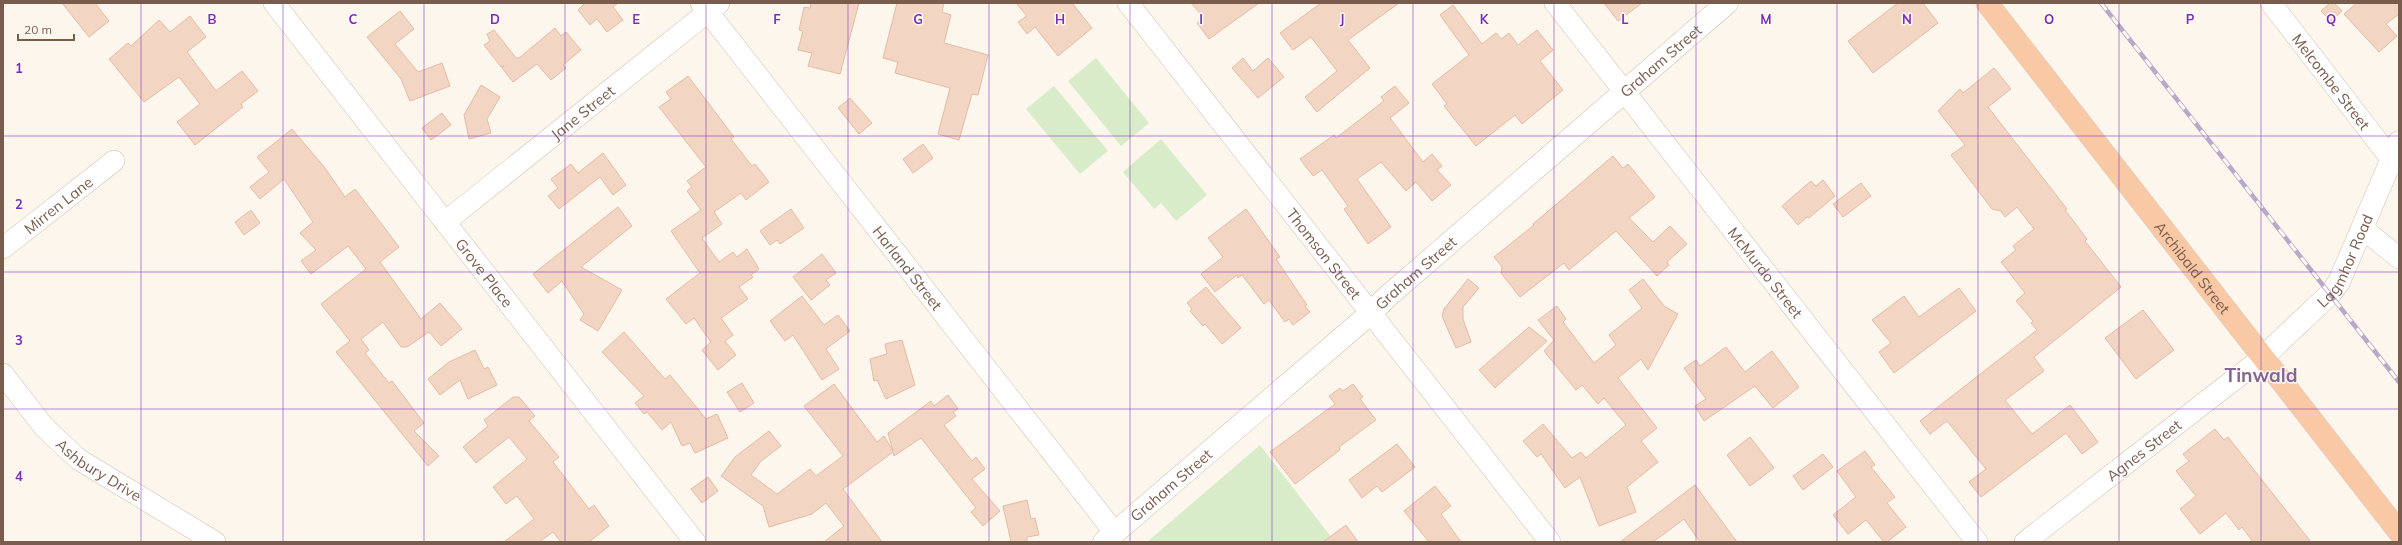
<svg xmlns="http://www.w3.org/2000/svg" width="2402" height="545" viewBox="0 0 2402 545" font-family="Mulish,sans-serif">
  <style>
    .green { fill: #d8ecc9 }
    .building { fill: #f3d5c3; stroke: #e6bba3 }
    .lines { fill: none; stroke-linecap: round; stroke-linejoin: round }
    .minor-casing { stroke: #d1beb0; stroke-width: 22 }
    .tertiary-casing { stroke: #d1beb0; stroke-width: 23 }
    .trunk-casing { stroke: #dad1cd; stroke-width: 23 }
    .minor { stroke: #fff; stroke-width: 21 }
    .tertiary { stroke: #fff; stroke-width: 22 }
    .trunk { stroke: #f9c8a4; stroke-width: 22 }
    .rail-casing { stroke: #b9a8c9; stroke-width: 4.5 }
    .rail { stroke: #fffaf3; stroke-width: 3; stroke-dasharray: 9; stroke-linecap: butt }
    .grid { fill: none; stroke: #7b2cbf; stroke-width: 1; stroke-opacity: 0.55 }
    .labels { text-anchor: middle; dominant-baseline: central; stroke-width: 3; stroke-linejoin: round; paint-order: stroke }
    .street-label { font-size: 15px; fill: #7a5c4d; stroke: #fffaf3 }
    .district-label { font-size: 19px; font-weight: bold; fill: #846695; stroke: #fffaf3 }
    .grid-label { font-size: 13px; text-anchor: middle; font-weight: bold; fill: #7b2cbf; stroke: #fffaf3; stroke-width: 3; stroke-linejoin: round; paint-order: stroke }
  </style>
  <rect width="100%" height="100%" fill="#fdf6ec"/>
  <g class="green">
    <polygon points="1096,58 1149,123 1121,146 1068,81"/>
    <polygon points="1054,86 1108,151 1080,174 1026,109"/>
    <polygon points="1161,139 1207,195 1176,221 1161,203 1154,209 1123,172"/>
    <polygon points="1260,445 1335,542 1147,542"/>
  </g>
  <g class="building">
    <polygon points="62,3 95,3 109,21 89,37"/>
    <polygon points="585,3 618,3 613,7 623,20 607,32 597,19 590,25 578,10"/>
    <polygon points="811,3 859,3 840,74 808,66 812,53 798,50 803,31 799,30 804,7 810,8"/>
    <polygon points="897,3 944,3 942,12 951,15 944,43 988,55 978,95 972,94 959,140 938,134 950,88 895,73 898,62 883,58"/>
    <polygon points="1016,3 1072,3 1092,28 1058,56 1035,27 1027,34 1018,22 1027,16"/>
    <polygon points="1191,3 1259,3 1209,39 1197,23 1204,18"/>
    <polygon points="1321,3 1399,3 1348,40 1370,68 1317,112 1305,97 1337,71 1311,37 1293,50 1280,33"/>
    <polygon points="1604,3 1642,3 1618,21"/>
    <polygon points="1898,3 1923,3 1938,23 1873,73 1848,41"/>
    <polygon points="2330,3 2334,3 2342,11 2331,21 2321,11"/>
    <polygon points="2357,3 2399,3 2399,14 2386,24 2397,36 2379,52 2344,14"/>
    <polygon points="1453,5 1482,44 1496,33 1501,39 1509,33 1518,45 1537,30 1553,50 1540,61 1563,90 1522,124 1515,115 1476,146 1444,106 1447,104 1432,84 1469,55 1440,15"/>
    <polygon points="400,11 414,29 395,44 418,72 442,63 450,86 410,101 401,79 367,37"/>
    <polygon points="190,16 206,37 187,52 216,91 242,71 258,91 241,104 243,107 195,145 177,122 200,104 179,77 144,102 109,59 128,43 131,46 159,20 170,32"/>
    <polygon points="555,28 561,36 566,32 581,50 563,65 566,68 551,80 537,64 513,82 502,68 504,66 501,67 484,45 490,41 487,34 494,30 516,58 519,58"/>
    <polygon points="1243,58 1253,71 1268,58 1284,77 1258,98 1232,68"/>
    <polygon points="1994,68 2011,89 1988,107 2067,209 2065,210 2087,239 2085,241 2121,287 2034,357 2044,371 2005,400 2032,434 2070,405 2098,442 2082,454 2066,433 1981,497 1969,482 1986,469 1947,421 1930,434 1920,421 2037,330 2031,323 2033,321 2016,301 2025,293 2001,262 2016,250 2013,246 2034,229 2017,207 2005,217 2001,211 1992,209 1951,155 1965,145 1938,111 1960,89 1963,93"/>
    <polygon points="688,76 734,137 731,139 752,166 755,164 769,182 746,200 741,193 714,212 722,224 702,238 719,262 733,252 737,257 747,249 759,269 751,275 753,277 739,287 748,299 721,318 733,335 725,341 736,355 718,370 702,350 711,342 694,318 686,324 666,299 700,273 671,231 701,210 687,191 692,187 687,181 706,167 659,107 671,99 666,92"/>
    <polygon points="481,85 500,97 487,119 491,133 469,139 464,115"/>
    <polygon points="1395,86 1409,103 1390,118 1423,162 1432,154 1442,166 1437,170 1451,185 1432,201 1416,182 1406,191 1381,162 1357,179 1391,227 1368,244 1344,209 1348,206 1322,170 1313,176 1300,159 1334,135 1336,138 1384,101 1381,97"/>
    <polygon points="850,98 872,123 859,134 838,108"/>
    <polygon points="442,113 451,125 431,140 422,128"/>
    <polygon points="292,129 325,168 345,197 355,189 399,247 380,262 421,319 440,303 462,329 441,346 429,332 407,347 401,347 383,322 361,339 369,350 365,353 389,383 392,381 424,423 414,431 439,456 428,466 336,352 350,341 321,304 366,269 348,246 311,274 301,261 316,250 300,233 313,222 284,179 260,199 250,187 269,172 257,157"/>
    <polygon points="923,144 933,158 913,173 903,159"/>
    <polygon points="603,153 626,185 613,195 600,177 559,209 548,196 558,188 551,179 571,164 578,173"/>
    <polygon points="1613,156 1623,168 1628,164 1655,197 1629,218 1653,242 1670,226 1687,244 1667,262 1669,265 1657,276 1616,231 1569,270 1564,263 1520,297 1501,273 1502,267 1494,257 1534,225 1533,224"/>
    <polygon points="1823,180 1835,196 1809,218 1807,217 1798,225 1782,206 1811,181 1816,186"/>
    <polygon points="1861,183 1871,196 1843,217 1833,204"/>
    <polygon points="618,207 632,226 581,267 622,290 598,331 580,320 584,314 562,281 548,293 533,274"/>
    <polygon points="791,209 804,228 780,244 777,240 770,245 760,231"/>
    <polygon points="1246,209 1280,257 1276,259 1307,305 1305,306 1310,312 1293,325 1289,319 1285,322 1269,300 1264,304 1242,275 1238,278 1237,275 1215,292 1201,274 1223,257 1208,238"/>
    <polygon points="251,210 260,223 244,235 235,222"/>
    <polygon points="822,254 836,273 826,280 830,285 811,300 793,277"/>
    <polygon points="1468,279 1479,288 1463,307 1463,319 1471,342 1456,348 1442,316 1444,309"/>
    <polygon points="1643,279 1664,306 1678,314 1648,370 1641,359 1618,378 1657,428 1641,441 1658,462 1627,487 1636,512 1599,526 1580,477 1565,488 1541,454 1537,457 1523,441 1543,424 1572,458 1581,452 1586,458 1626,425 1604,398 1598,404 1582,385 1576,390 1544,351 1554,340 1538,320 1557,306 1566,319 1563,322 1594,363 1616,345 1609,335 1642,308 1629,290"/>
    <polygon points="1206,287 1241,328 1222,344 1205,324 1203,326 1190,311 1192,309 1187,303"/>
    <polygon points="1959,288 1976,311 1894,373 1879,352 1891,343 1872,320 1904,296 1919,317"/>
    <polygon points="802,296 824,325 838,315 850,331 826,349 839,369 822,380 793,335 785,341 770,321"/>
    <polygon points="2143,310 2174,350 2136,379 2105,338"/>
    <polygon points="1529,327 1547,341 1495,388 1479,370"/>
    <polygon points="624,332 665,379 670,375 706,419 717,414 728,438 695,453 690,443 682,446 671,422 662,430 647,412 644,414 635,403 644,396 602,352"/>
    <polygon points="902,340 915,385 886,399 877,380 874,381 870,359 887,354 885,344"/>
    <polygon points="1726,347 1745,372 1772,351 1799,387 1773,408 1755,386 1704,421 1695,406 1706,399 1684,368 1696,360 1700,366"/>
    <polygon points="475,350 484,369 488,367 497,385 468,399 460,380 440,395 428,379 449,362"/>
    <polygon points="742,383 754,403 740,412 727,392"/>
    <polygon points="834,384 877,442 884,436 893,451 888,433 931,401 934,406 948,395 958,409 953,412 956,416 944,425 972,461 976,457 985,469 972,479 1000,511 983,526 971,512 976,508 921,438 894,456 893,452 843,489 882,542 824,542 844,526 826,503 812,514 769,527 763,506 721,476 735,457 769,431 781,446 761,461 751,475 777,494 810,469 816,476 843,456 804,406"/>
    <polygon points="1353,384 1363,397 1360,399 1376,420 1339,447 1340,450 1295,484 1270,452 1335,404 1329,396 1340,388 1343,391"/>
    <polygon points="513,397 519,397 535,416 529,421 559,457 553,462 589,509 594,505 609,526 589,542 561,542 553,532 539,542 504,542 534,519 517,496 506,504 493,487 527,459 509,437 476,463 463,447 488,426 484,420"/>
    <polygon points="2215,429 2224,440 2228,437 2311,542 2253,542 2242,527 2239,530 2226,513 2200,534 2180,509 2196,496 2176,471 2189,461 2183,454"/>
    <polygon points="1750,437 1774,468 1750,486 1727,455"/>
    <polygon points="1397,444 1415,467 1382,492 1377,486 1362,498 1349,480"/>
    <polygon points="1865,451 1875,465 1871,467 1895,497 1887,503 1906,527 1887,542 1884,542 1866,520 1848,534 1833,515 1856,497 1837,471"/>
    <polygon points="1823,454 1833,467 1803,490 1793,476"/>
    <polygon points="708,477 718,491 702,503 691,489"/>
    <polygon points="1695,485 1737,542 1700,542 1684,519 1653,542 1620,542"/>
    <polygon points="1435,486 1451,506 1441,514 1461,542 1429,542 1404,511"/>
    <polygon points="1027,500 1031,519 1035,518 1039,535 1027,537 1027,542 1011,542 1003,506"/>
    <polygon points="1346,525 1358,542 1323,542"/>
  </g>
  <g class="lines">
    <g class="minor-casing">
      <g id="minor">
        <path id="s1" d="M274 3 695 542"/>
        <path id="s2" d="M701 3 1115 533"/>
        <path id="s3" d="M1128 3 1550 542"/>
        <path id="s4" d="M1555 3 1977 542"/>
        <path id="s5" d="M2271 3 2392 160"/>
        <path id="s6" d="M445 222 719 3"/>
        <polyline points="2362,228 2399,258"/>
        <path id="s7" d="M3 248 114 161"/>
        <path id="s8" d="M3 374 44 427 78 459 215 542"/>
        <path id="s9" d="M2025 542 2262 358"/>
      </g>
    </g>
    <g class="tertiary-casing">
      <g id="tertiary">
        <path id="s10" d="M2262 358 2330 294 2339 282 2399 142"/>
        <path id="s11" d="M1104 542 1371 313 1388 296 1727 3"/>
      </g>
    </g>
    <g class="trunk-casing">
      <g id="trunk">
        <path id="s12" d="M1987 3 2399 532"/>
      </g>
    </g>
    <use href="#minor" class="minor"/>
    <use href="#tertiary" class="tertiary"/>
    <use href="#trunk" class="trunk"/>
    <g class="rail-casing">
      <polyline id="rail" points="2101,3 2399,382"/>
    </g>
    <use href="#rail" class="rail"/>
  </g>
  <path class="grid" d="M141 3V542M283 3V542M424 3V542M565 3V542M706 3V542M848 3V542M989 3V542M1130 3V542M1272 3V542M1413 3V542M1554 3V542M1696 3V542M1837 3V542M1978 3V542M2119 3V542M2261 3V542M3 136H2399M3 272H2399M3 409H2399"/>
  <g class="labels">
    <g class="street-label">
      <text stroke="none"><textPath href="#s11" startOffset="736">Graham Street</textPath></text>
      <text stroke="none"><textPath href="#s5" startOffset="99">Melcombe Street</textPath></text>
      <text stroke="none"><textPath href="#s6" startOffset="176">Jane Street</textPath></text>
      <text stroke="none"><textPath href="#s7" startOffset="70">Mirren Lane</textPath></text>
      <text stroke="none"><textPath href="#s3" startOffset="318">Thomson Street</textPath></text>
      <text stroke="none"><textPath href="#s10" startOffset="130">Lagmhor Road</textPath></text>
      <text stroke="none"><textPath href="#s2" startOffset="336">Harland Street</textPath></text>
      <text stroke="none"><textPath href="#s12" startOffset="335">Archibald Street</textPath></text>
      <text stroke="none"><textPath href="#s1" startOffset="342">Grove Place</textPath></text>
      <text stroke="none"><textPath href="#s4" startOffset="342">McMurdo Street</textPath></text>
      <text stroke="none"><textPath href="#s11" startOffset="412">Graham Street</textPath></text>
      <text stroke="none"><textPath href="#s9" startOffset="150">Agnes Street</textPath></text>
      <text stroke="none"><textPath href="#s8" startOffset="137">Ashbury Drive</textPath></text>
      <text stroke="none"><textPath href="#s11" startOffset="88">Graham Street</textPath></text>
    </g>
    <g class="district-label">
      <text x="2261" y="375">Tinwald</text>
    </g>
  </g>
  <g class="grid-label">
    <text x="212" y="24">B</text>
    <text x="353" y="24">C</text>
    <text x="495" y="24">D</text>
    <text x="636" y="24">E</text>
    <text x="777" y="24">F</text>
    <text x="918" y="24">G</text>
    <text x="1060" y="24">H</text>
    <text x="1201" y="24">I</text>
    <text x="1342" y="24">J</text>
    <text x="1484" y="24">K</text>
    <text x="1625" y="24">L</text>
    <text x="1766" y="24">M</text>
    <text x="1907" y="24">N</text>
    <text x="2049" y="24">O</text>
    <text x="2190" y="24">P</text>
    <text x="2331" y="24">Q</text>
    <text x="19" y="73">1</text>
    <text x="19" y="209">2</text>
    <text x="19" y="345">3</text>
    <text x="19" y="481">4</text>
  </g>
  <rect width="2402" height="545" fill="none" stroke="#7a5c4d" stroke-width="8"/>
  <path d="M18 34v6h56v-6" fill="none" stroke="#7a5c4d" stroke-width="2"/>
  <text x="24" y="34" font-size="12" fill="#7a5c4d" stroke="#fffaf3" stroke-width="3" paint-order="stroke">20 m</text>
</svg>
